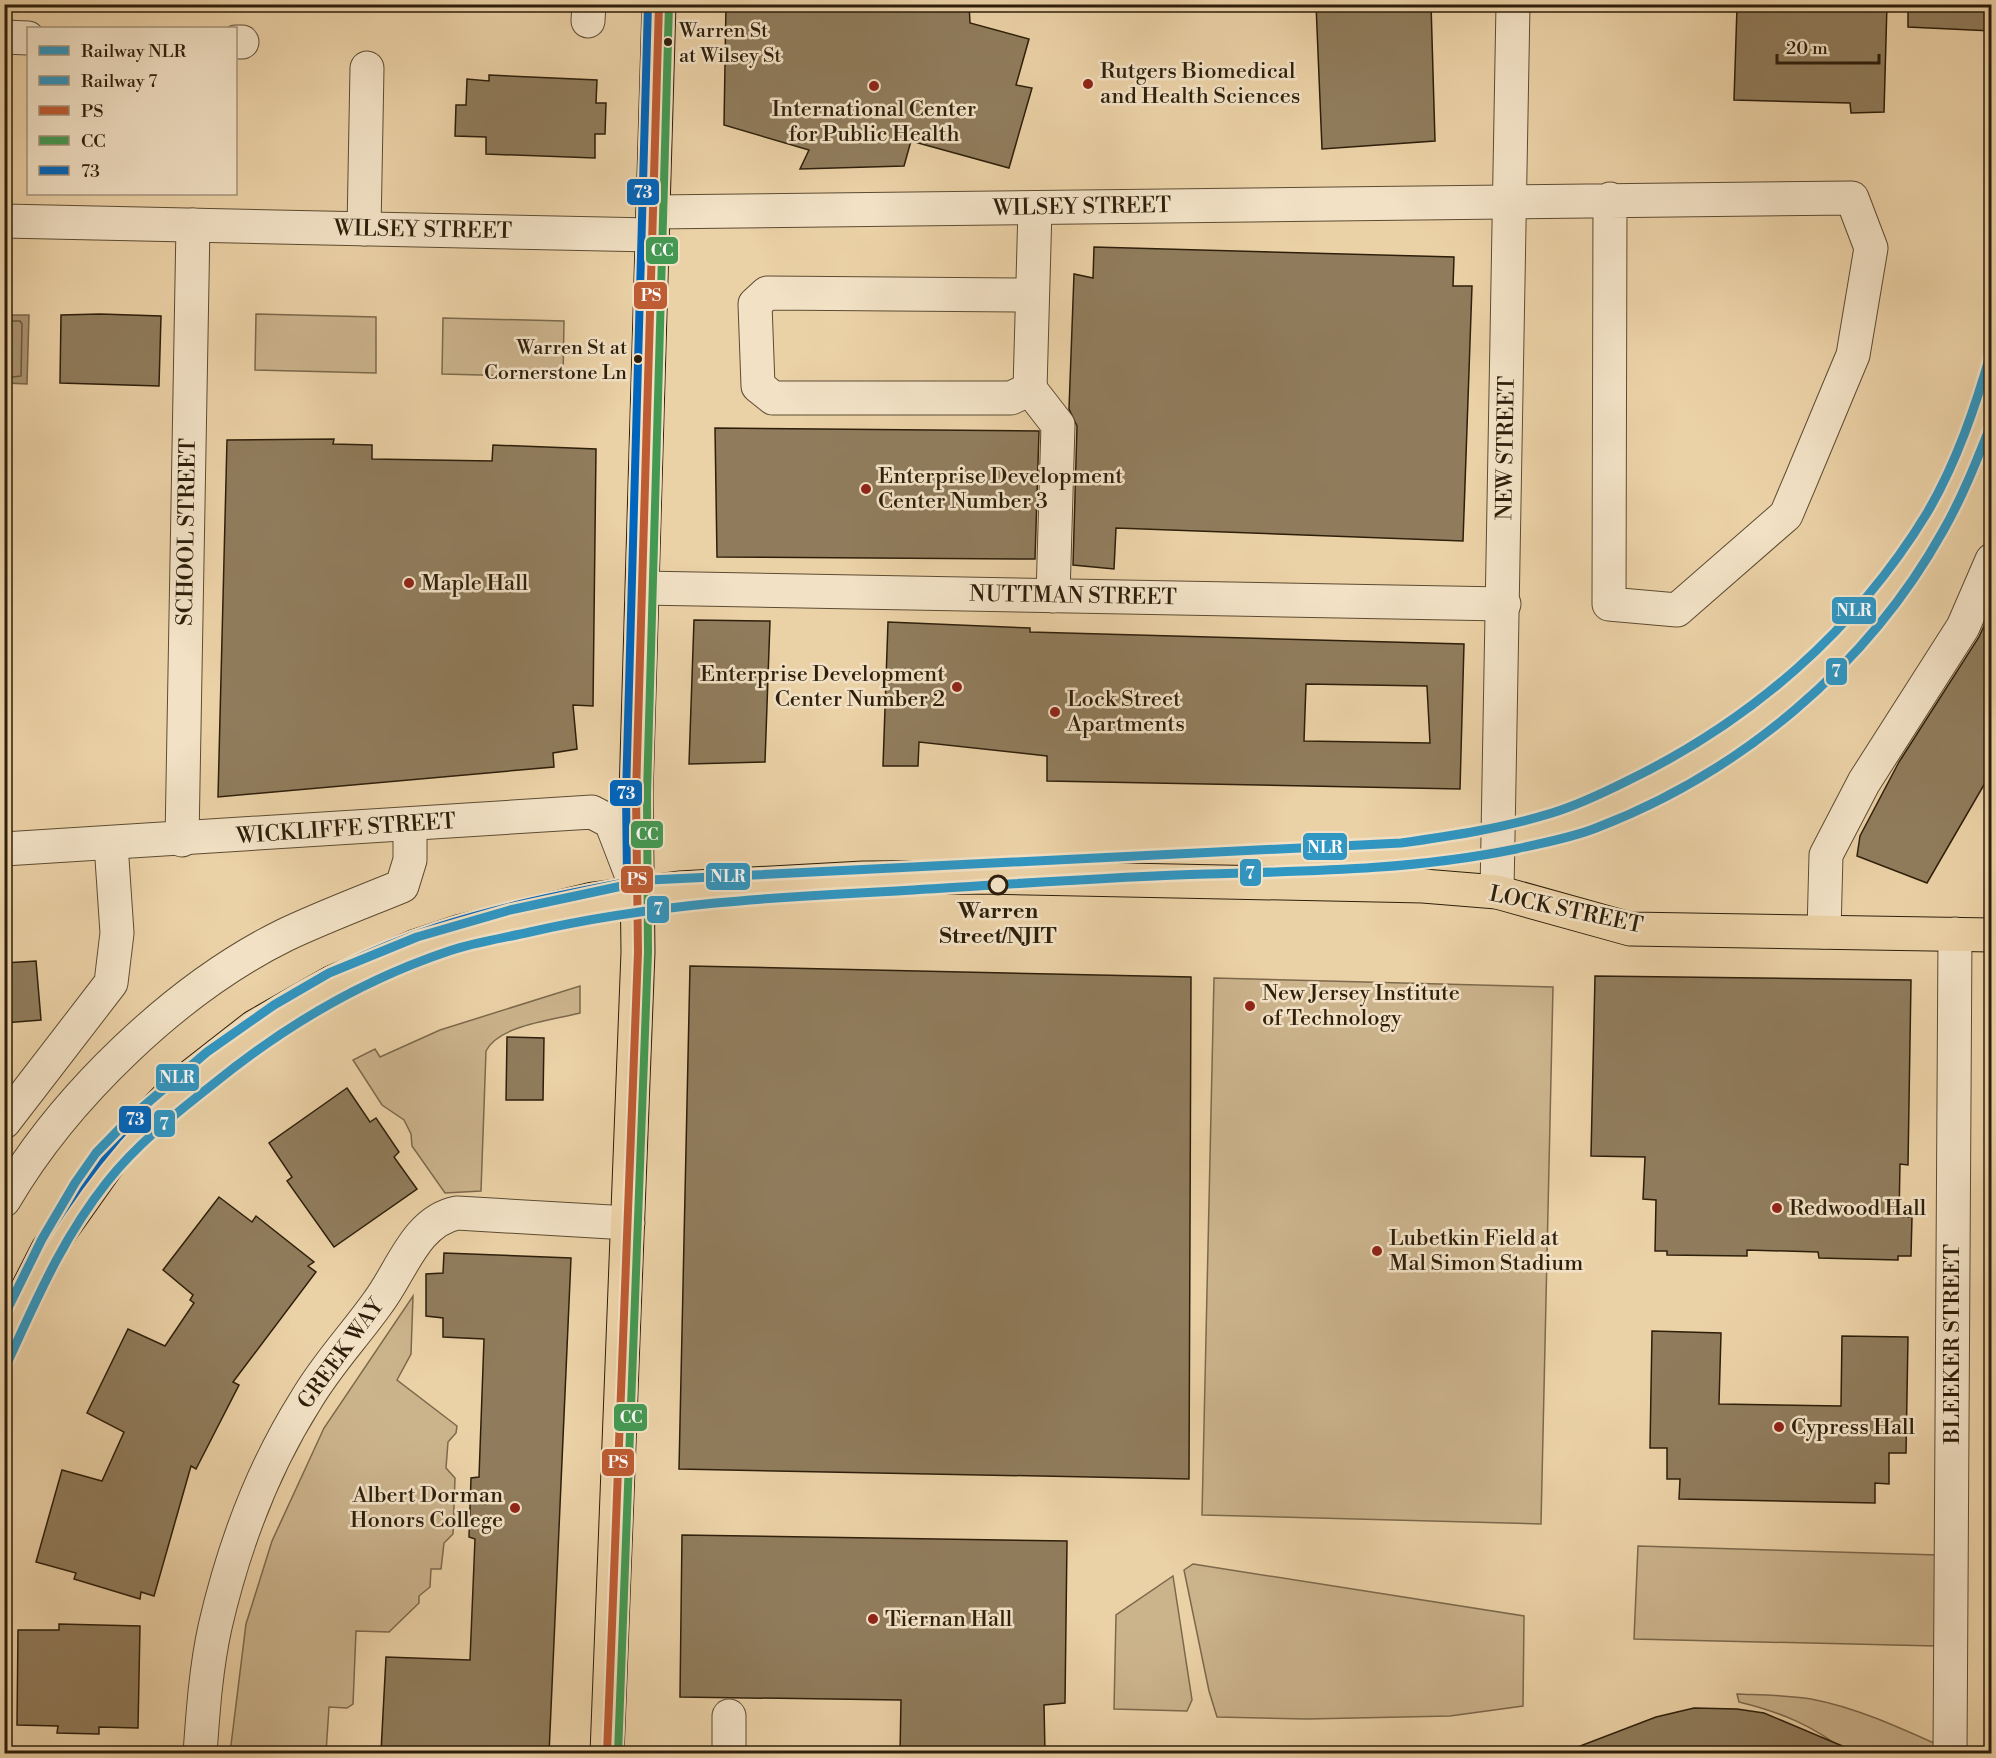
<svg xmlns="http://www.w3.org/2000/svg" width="1996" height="1758" viewBox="0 0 1996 1758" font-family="'Libre Bodoni',serif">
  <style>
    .green { fill: #cbb38c; stroke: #7c694c; stroke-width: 1.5 }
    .water { fill: #ab9471; stroke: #796548; stroke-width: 1.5 }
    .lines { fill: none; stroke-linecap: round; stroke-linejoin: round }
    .shore { stroke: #6c5a3e; stroke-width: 1.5 }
    .building { fill: #907c5c; stroke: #2e1f0b; stroke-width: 1.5; fill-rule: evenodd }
    .minor-casing { stroke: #5d4c32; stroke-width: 35 }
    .major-casing { stroke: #2e1f0b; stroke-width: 35 }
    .minor { stroke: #f2e1c5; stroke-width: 33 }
    .major { stroke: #ebd1a6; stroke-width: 33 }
    .bus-1-casing { stroke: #f2e1c5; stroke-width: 12 }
    .bus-2-casing { stroke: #f2e1c5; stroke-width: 12 }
    .bus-3-casing { stroke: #f2e1c5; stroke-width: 12 }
    .bus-1 { stroke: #be5c33; stroke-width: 8 }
    .bus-2 { stroke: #449952; stroke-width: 8 }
    .bus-3 { stroke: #0065bd; stroke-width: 8 }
    .rail-1-casing { stroke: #f2e1c5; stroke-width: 14 }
    .rail-2-casing { stroke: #f2e1c5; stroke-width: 14 }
    .rail-1 { stroke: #3096c2; stroke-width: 9 }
    .rail-2 { stroke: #3096c2; stroke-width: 9 }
    .bus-dot { fill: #2e1f0b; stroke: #f2e1c5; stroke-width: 2 }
    .poi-dot { fill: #8f2418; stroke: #f2e1c5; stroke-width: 2 }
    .stop-dot { fill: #f2e1c5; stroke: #2e1f0b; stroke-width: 3 }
    .labels { text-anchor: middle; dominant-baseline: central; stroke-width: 5; stroke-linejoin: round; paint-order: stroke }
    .bus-label { font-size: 20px; fill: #2e1f0b; stroke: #f2e1c5; text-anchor: start }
    .poi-label { font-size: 22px; fill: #2e1f0b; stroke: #f2e1c5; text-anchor: start }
    .street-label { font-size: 22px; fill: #2e1f0b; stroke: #f2e1c5 }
    .stop-label { font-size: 22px; font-weight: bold; fill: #2e1f0b; stroke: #f2e1c5 }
    .line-badge { stroke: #f2e1c5; stroke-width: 2 }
    .badge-label { font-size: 16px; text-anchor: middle; font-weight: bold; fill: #fff }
  </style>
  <rect width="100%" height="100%" fill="#ebd1a6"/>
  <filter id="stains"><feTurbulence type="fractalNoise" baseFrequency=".00333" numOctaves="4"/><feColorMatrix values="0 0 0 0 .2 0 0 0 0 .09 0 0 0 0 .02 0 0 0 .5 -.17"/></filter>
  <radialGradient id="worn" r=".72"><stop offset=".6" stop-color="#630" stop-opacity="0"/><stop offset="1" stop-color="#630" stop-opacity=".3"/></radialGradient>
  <g class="green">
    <polygon points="256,314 376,317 376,373 255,370"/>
    <polygon points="443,318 564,321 563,377 442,374"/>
    <polygon points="1214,978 1553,987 1541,1524 1202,1515"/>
    <path d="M580 986V1013C553 1020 499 1025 486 1051L481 1191 445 1193 412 1146 411 1134 404 1120 382 1105 353 1060 375 1049 380 1057 440 1030Z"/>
    <polygon points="413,1296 411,1354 397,1380 457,1426 456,1433 448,1442 446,1468 455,1478 453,1534 444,1543 441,1569 431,1569 430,1587 419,1596 419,1603 389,1632 356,1631 353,1704 347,1708 329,1707 326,1753 230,1753 246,1624 272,1541 324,1428"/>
    <polygon points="1638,1546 1937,1555 1936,1646 1634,1639"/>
    <polygon points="1193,1564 1524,1616 1523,1706 1450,1716 1307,1719 1217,1717 1209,1691 1184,1570"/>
    <polygon points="1173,1576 1192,1700 1187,1711 1114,1709 1116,1615"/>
    <path d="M1737 1694C1761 1695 1786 1695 1811 1699 1854 1707 1896 1726 1936 1744V1753H1847C1815 1726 1780 1712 1739 1702Z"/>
  </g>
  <polygon class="water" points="5,315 29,315 27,384 5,383"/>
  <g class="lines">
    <polyline class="shore" points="4,321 20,321 22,324 21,376 4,378"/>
  </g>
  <g class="building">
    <polygon points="726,4 969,4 970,23 1029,39 1016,85 1032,88 1009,168 911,141 904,166 800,169 809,150 724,125"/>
    <polygon points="1316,4 1431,4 1435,141 1322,149"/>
    <polygon points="1788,4 1887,4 1884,112 1851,113 1850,103 1734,100 1737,7 1788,10"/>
    <polygon points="1908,4 1992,4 1992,31 1908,27"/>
    <polygon points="489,75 597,80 596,103 606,103 605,134 595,134 595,158 486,154 486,137 455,136 456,105 466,105 467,79 489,81"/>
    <polygon points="1094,247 1454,257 1453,286 1472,286 1463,541 1116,528 1114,569 1073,565 1077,426 1069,409 1074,274 1093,278"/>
    <polygon points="100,314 161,316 159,386 60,383 61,315"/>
    <polygon points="715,428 1039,431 1035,559 717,557"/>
    <polygon points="334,439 333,444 372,445 372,459 492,461 493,445 596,449 593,706 573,705 577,749 553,753 554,767 218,797 227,440"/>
    <polygon points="1992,608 1992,771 1927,883 1857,856 1860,836 1899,762 1979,637"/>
    <polygon points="694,620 770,621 765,762 689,764"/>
    <path d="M888 622 1030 628V632L1464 644 1460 789 1047 781V756L919 742 918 766H883ZM1306 684 1427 686 1430 743 1304 741Z"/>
    <polygon points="36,961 41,1020 4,1023 4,963"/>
    <polygon points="690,966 1191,977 1189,1479 679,1469"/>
    <polygon points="1595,976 1911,980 1908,1165 1900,1164 1899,1217 1912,1217 1911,1256 1898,1256 1898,1260 1819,1258 1818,1252 1747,1250 1747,1256 1667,1255 1667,1251 1655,1251 1656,1200 1643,1199 1645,1157 1591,1156"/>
    <polygon points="507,1037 544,1038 543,1100 506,1100"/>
    <polygon points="347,1088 370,1122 376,1118 399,1152 394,1157 417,1189 334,1247 287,1181 292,1177 269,1143"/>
    <polygon points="219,1197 252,1222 256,1216 314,1262 308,1266 316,1272 233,1382 239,1385 196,1469 191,1466 154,1596 141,1592 140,1599 74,1579 76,1573 36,1562 62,1470 102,1481 124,1432 87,1413 128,1329 165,1346 194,1303 190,1300 193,1295 163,1270"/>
    <polygon points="444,1253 571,1258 549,1754 381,1752 386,1657 470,1660 475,1539 469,1537 471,1478 479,1477 484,1339 443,1337 443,1318 426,1316 426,1274 443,1273"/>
    <polygon points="1652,1331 1721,1333 1719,1404 1841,1406 1842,1336 1908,1337 1906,1453 1889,1453 1889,1484 1875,1483 1875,1503 1679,1499 1680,1479 1667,1479 1667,1448 1650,1448"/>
    <polygon points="682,1535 1067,1541 1065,1703 1044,1705 1045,1754 900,1754 901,1700 680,1697"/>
    <polygon points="59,1624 140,1626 138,1728 99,1727 99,1734 57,1733 58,1726 17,1725 18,1630 59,1630"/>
    <polygon points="1694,1708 1737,1709 1764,1713 1859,1753 1567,1754 1567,1751 1656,1717"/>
  </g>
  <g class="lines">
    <g class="minor-casing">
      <g id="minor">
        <polyline points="588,21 589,4"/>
        <polyline points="4,37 28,38"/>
        <polyline points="236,42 242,42"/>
        <polyline points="653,212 1852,198 1871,248 1853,355 1800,482 1786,515 1677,610 1609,604 1610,199"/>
        <polyline points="4,221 652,235"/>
        <polyline points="364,229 367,68"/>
        <polyline points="1031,295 767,293 755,304 758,386 773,398 1011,398 1030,389 1035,208"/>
        <polyline points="1030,389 1058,425 1053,596"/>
        <polyline points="643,588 1504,604"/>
        <polyline points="182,840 193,225"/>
        <polyline points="4,849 592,812 611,822 636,887"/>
        <polyline points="1497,892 1513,4"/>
        <polyline points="1824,932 1826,855 1864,782 1963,627 1992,560"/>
        <polyline points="4,1122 111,983 117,933 111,844"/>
        <path d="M4 1200C64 1097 177 988 285 935 323 917 363 902 402 886L410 860V825"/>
        <path d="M200 1754C203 1711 206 1668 215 1627 233 1549 263 1468 306 1400 327 1364 355 1335 379 1301 402 1270 416 1221 457 1213L628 1223"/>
        <polyline points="729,1754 729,1716"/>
        <polyline points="1950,1754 1955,934"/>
      </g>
    </g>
    <g class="major-casing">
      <g id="major">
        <polyline points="4,1335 48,1249 121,1146 181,1084 254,1027 333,982 416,946 458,932 593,899 679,888 863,878 985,877 1423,886 1497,892 1630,929 1992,935"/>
        <polyline points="607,1754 638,952 636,794 659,4"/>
      </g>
    </g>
    <use href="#minor" class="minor"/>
    <use href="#major" class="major"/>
    <g class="bus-1-casing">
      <polyline id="bus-1" points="607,1754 638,952 636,794 659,4"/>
    </g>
    <g class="bus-2-casing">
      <polyline id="bus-2" points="618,1754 648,952 647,794 669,4"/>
    </g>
    <g class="bus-3-casing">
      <path id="bus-3" d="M4 1311C100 1123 235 994 437 927 499 907 563 894 627 882L626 794 648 4"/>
    </g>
    <use href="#bus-1" class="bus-1"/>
    <use href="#bus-2" class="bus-2"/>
    <use href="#bus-3" class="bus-3"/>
    <g class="rail-1-casing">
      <path id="rail-1" d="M4 1316 42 1239 75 1183 96 1153 131 1117 207 1052 274 1005 329 973 417 937 510 910 650 880 1401 843C1452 836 1503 828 1552 813 1578 805 1603 793 1627 781 1751 721 1855 631 1927 513 1957 462 1976 405 1992 349"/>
    </g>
    <g class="rail-2-casing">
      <path id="rail-2" d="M4 1370C35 1303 61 1240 107 1182 136 1145 175 1114 212 1085 283 1027 362 980 449 951 475 942 504 938 530 932 652 904 773 897 897 891 1000 885 1104 877 1207 874 1311 871 1413 870 1516 849 1542 843 1571 838 1596 828 1740 773 1868 666 1943 531 1963 496 1977 460 1992 422"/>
    </g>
    <use href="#rail-1" class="rail-1"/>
    <use href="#rail-2" class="rail-2"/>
  </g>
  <g class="bus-dot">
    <circle cx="668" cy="42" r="5"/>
    <circle cx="638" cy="359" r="5"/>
  </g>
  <g class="poi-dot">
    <circle cx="1088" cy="84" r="6"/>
    <circle cx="874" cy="86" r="6"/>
    <circle cx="866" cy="489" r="6"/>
    <circle cx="409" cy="583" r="6"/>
    <circle cx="957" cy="687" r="6"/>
    <circle cx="1055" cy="712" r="6"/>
    <circle cx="1250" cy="1006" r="6"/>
    <circle cx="1777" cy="1208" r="6"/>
    <circle cx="1377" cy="1251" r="6"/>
    <circle cx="1779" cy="1427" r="6"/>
    <circle cx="515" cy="1508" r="6"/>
    <circle cx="873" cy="1619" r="6"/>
  </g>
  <circle class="stop-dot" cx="998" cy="885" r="9"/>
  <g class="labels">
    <g class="bus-label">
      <text x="679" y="31">Warren St<tspan x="679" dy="25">at Wilsey St</tspan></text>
      <text x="627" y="348" text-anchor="end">Warren St at<tspan x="627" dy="25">Cornerstone Ln</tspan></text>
    </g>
    <g class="poi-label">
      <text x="1100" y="71">Rutgers Biomedical<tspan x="1100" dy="25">and Health Sciences</tspan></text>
      <text x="874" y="109" text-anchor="middle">International Center<tspan x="874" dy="25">for Public Health</tspan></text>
      <text x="878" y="476">Enterprise Development<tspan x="878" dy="25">Center Number 3</tspan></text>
      <text x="421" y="583">Maple Hall</text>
      <text x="945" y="674" text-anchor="end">Enterprise Development<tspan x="945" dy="25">Center Number 2</tspan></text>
      <text x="1067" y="699">Lock Street<tspan x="1067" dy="25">Apartments</tspan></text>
      <text x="1262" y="993">New Jersey Institute<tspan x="1262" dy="25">of Technology</tspan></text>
      <text x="1789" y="1208">Redwood Hall</text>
      <text x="1389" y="1238">Lubetkin Field at<tspan x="1389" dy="25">Mal Simon Stadium</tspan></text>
      <text x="1791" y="1427">Cypress Hall</text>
      <text x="503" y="1495" text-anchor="end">Albert Dorman<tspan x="503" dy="25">Honors College</tspan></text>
      <text x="885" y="1619">Tiernan Hall</text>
    </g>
    <g class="street-label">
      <text transform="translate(1082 207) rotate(-1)">WILSEY STREET</text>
      <text transform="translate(423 230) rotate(1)">WILSEY STREET</text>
      <text transform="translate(1506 448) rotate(-89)">NEW STREET</text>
      <text transform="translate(187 532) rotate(-89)">SCHOOL STREET</text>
      <text transform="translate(1073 596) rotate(1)">NUTTMAN STREET</text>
      <text transform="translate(346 829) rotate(-4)">WICKLIFFE STREET</text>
      <text transform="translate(1566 910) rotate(12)">LOCK STREET</text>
      <text transform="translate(1952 1344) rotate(-90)">BLEEKER STREET</text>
      <text transform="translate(341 1354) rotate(-54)">GREEK WAY</text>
    </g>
    <g class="stop-label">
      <text x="998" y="911">Warren<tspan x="998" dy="25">Street/NJIT</tspan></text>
    </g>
  </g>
  <g class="line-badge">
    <rect x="626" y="178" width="34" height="28" rx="6" fill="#0065bd"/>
    <rect x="645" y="236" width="34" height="29" rx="6" fill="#449952"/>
    <rect x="633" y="281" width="35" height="29" rx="6" fill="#be5c33"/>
    <rect x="1831" y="596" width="46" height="29" rx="6" fill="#3096c2"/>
    <rect x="1825" y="657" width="23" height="29" rx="6" fill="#3096c2"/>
    <rect x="609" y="779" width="34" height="28" rx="6" fill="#0065bd"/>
    <rect x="630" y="820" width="34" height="29" rx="6" fill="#449952"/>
    <rect x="1302" y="832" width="46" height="29" rx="6" fill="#3096c2"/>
    <rect x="1239" y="858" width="23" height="29" rx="6" fill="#3096c2"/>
    <rect x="705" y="862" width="46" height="29" rx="6" fill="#3096c2"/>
    <rect x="620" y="865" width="34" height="29" rx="6" fill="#be5c33"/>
    <rect x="646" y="895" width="24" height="29" rx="6" fill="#3096c2"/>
    <rect x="155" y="1063" width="45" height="29" rx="6" fill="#3096c2"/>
    <rect x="118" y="1105" width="34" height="29" rx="6" fill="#0065bd"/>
    <rect x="153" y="1109" width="23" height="29" rx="6" fill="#3096c2"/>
    <rect x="613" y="1403" width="35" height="29" rx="6" fill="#449952"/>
    <rect x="601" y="1448" width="34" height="29" rx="6" fill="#be5c33"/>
  </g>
  <g class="badge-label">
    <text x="643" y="198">73</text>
    <text x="662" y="256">CC</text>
    <text x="651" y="301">PS</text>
    <text x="1854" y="616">NLR</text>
    <text x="1836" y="677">7</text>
    <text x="626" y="799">73</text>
    <text x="647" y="840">CC</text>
    <text x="1325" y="853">NLR</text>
    <text x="1250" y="879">7</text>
    <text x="728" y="882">NLR</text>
    <text x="637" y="885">PS</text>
    <text x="658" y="915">7</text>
    <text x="177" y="1083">NLR</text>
    <text x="135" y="1125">73</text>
    <text x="164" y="1130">7</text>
    <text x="631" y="1423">CC</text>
    <text x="618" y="1468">PS</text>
  </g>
  <rect width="1996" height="1758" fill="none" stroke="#ebd1a6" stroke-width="24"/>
  <rect x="6" y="6" width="1984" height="1746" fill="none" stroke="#2e1f0b" stroke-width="3"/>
  <rect x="12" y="12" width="1972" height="1734" fill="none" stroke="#2e1f0b" stroke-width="1.5"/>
  <rect x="27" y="27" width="210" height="168" fill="#f2e1c5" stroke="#a4937b" stroke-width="1.5"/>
  <rect x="39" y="46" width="30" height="9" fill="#3096c2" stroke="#a4937b" stroke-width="1.5"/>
  <text x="81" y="57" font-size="18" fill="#2e1f0b">Railway NLR</text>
  <rect x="39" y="76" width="30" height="9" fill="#3096c2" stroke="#a4937b" stroke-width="1.5"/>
  <text x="81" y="87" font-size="18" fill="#2e1f0b">Railway 7</text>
  <rect x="39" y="106" width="30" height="9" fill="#be5c33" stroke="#a4937b" stroke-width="1.5"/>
  <text x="81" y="117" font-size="18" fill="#2e1f0b">PS</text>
  <rect x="39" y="136" width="30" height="9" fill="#449952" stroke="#a4937b" stroke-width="1.5"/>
  <text x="81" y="147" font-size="18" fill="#2e1f0b">CC</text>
  <rect x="39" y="166" width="30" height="9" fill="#0065bd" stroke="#a4937b" stroke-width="1.5"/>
  <text x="81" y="177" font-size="18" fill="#2e1f0b">73</text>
  <path d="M1777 54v9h102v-9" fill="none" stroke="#2e1f0b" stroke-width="3"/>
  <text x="1786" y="54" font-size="18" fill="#2e1f0b" stroke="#f2e1c5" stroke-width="4.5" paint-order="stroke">20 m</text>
  <rect width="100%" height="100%" filter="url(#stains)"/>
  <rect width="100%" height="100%" fill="url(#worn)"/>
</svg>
